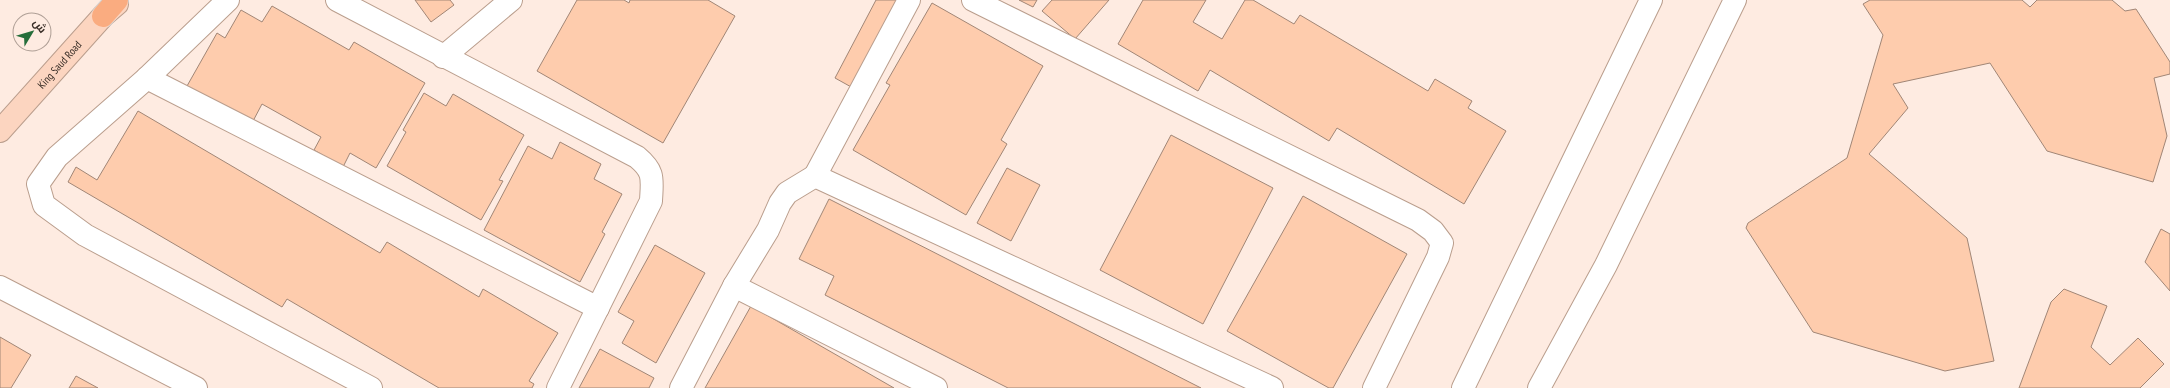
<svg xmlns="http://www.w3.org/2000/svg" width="2170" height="388" viewBox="0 0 2170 388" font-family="'PT Sans Narrow',Cairo,sans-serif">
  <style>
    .building { fill: #feccad; stroke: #a18676 }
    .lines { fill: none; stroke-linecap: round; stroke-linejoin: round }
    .minor-casing { stroke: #ba9e8d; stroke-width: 24 }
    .secondary-casing { stroke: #ba9e8d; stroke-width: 24 }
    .primary-casing { stroke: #d3d1cf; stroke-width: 24 }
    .minor { stroke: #fff; stroke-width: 22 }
    .secondary { stroke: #fcd5c0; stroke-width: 22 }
    .primary { stroke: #faac80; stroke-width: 22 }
    .labels { text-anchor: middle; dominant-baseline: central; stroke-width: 3; stroke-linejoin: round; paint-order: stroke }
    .street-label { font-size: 11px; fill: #382d26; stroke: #feebe1 }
  </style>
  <rect width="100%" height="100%" fill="#feebe1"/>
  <g class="building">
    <polygon points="415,0 450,0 454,5 431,22"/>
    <polygon points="577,0 624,0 629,3 630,0 708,0 735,16 663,143 537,71"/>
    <polygon points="876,0 900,0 853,88 835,78"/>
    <polygon points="1019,0 1037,0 1033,7"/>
    <polygon points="1052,0 1109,0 1075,39 1042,11"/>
    <polygon points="1143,0 1206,0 1193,22 1222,39 1245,0 1253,0 1294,24 1300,15 1428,91 1435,79 1472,101 1468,108 1506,131 1464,204 1337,128 1329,141 1210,70 1198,91 1118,44"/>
    <polygon points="1870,0 2022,0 2030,7 2037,0 2112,0 2125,11 2136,9 2170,62 2170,74 2154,78 2167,136 2153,182 2047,151 1990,63 1893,84 1908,108 1869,154 1967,238 1994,361 1945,371 1813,332 1746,228 1748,223 1847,158 1883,35 1863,4"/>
    <polygon points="932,3 1043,66 1001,140 1007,144 966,215 853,150 890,85 886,83"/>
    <polygon points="272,6 349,50 354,42 425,83 376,168 350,153 343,167 314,150 321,137 262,104 252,123 187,86 217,33 225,38 241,10 262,22"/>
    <polygon points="424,93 446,106 453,94 524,135 499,180 503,181 481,220 387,166 406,132 403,130"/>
    <polygon points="138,111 380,253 387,242 479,297 483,289 558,333 529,381 534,384 532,388 439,388 287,299 282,307 68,182 76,167 97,180"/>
    <polygon points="1171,135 1273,188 1203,324 1100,270"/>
    <polygon points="560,142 601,164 594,179 622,194 602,232 605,234 580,282 484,230 528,146 552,159"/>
    <polygon points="1007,168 1040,185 1011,241 977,223"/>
    <polygon points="1303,196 1407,254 1333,388 1329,388 1227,331"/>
    <polygon points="829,199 1201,388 1008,388 825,295 834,276 799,259"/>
    <polygon points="2161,229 2170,234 2170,291 2145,262"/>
    <polygon points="655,245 705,273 656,363 622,343 634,321 618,312"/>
    <polygon points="2064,289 2107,306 2091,347 2110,365 2138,338 2164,364 2140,388 2019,388 2051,302"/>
    <polygon points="751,306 894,388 705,388"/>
    <polygon points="0,337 31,355 11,388 0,388"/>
    <polygon points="600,349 654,378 649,388 579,388"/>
    <polygon points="76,376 98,388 69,388"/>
  </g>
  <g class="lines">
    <g class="minor-casing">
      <g id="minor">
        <polyline points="228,0 147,78 57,157 38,184 44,205 85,235 371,388"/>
        <path d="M337 0 637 157C655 172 652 179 651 201L558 388"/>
        <polyline points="973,0 1418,220 1433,231 1442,243 1438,257 1374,388"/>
        <polyline points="443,57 511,0"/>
        <polyline points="147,78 598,308"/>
        <polyline points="815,176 909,0"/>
        <polyline points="734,286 936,388"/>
        <polyline points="0,287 196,388"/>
        <polyline points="681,388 734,286 768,230 780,203 787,193 815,176 1272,388"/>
        <polyline points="1463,388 1651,0"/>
        <polyline points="1539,388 1606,265 1735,0"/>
      </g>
    </g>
    <g class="secondary-casing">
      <g id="secondary">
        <path id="s1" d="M0 131 103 16 117 4"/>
      </g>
    </g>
    <g class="primary-casing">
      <polyline id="primary" points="103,16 117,0"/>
    </g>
    <use href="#minor" class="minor"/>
    <use href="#secondary" class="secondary"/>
    <use href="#primary" class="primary"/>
  </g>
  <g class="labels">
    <g class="street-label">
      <text stroke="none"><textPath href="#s1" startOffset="89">King Saud Road</textPath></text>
    </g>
  </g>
  <g transform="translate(32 32) rotate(52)"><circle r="19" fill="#feebe1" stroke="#af9f96"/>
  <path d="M0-3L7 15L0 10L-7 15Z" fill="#256d3a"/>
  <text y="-6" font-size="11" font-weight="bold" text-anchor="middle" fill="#382d26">ش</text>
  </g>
</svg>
